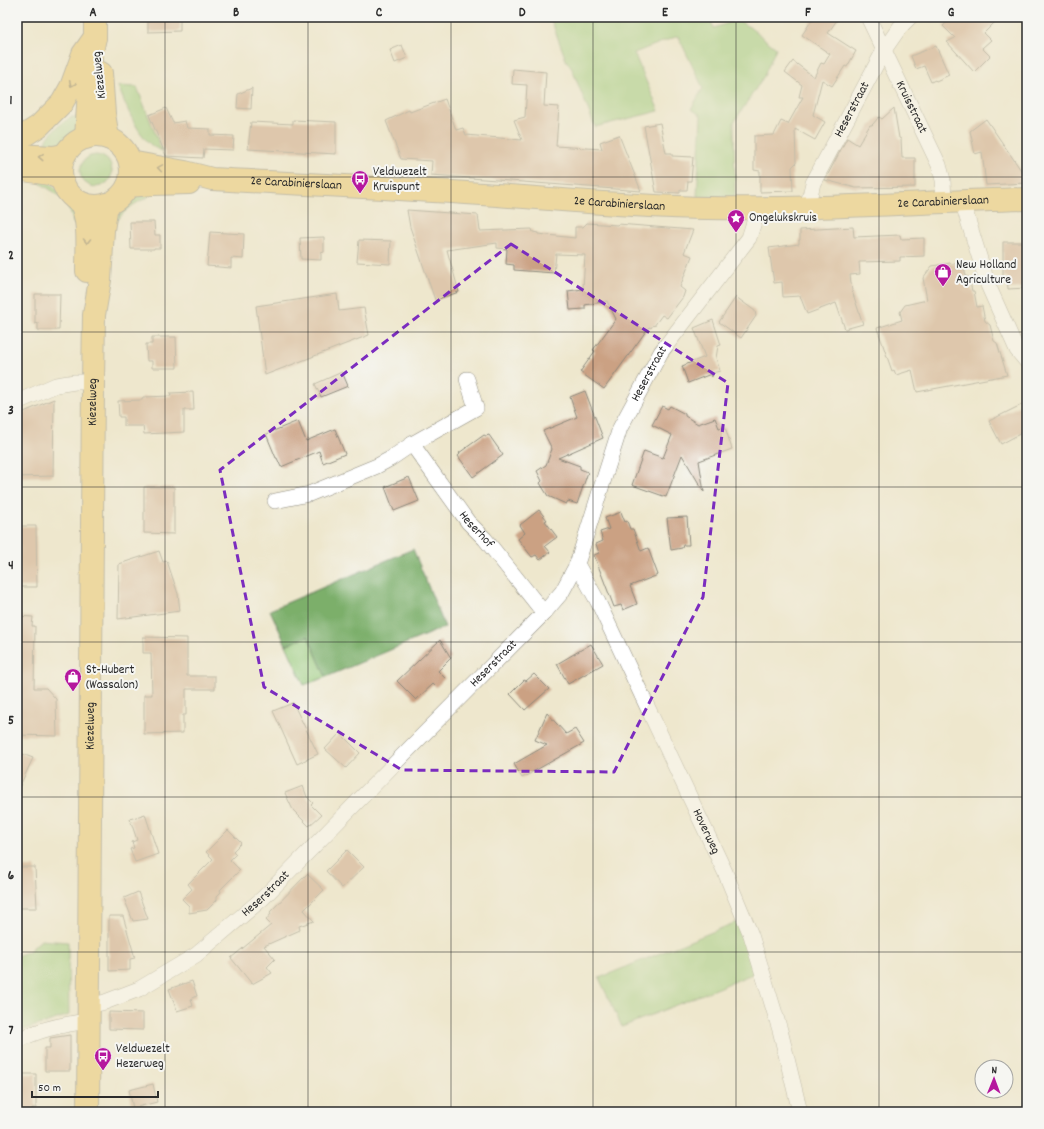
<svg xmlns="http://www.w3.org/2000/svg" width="1044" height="1129" viewBox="0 0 1044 1129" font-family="Dekko,sans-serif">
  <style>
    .green { fill: #9acb7b; stroke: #627b53 }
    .forest { fill: #7baf6b; stroke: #536d4b }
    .building { fill: #cba183 }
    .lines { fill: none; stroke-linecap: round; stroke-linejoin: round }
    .street-casing { stroke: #8c897c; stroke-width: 16 }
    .primary-casing { stroke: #8c897c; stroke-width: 24 }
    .street { stroke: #fff; stroke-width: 15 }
    .primary { stroke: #ecc669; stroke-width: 22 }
    .oneway { stroke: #8c784a }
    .marked { fill: none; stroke: #7b2cbf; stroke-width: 3; stroke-dasharray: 8 5; stroke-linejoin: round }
    .grid { fill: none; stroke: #2b2b2b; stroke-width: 1; stroke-opacity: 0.55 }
    .labels { text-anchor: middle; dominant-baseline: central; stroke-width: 4; stroke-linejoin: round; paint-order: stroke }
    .street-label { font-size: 13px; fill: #2b2b2b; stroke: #f6f6f2 }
    .poi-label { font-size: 13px; fill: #2b2b2b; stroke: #f6f6f2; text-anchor: start }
    .neatline { fill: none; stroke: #2b2b2b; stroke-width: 1.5 }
    .grid-label { font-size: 13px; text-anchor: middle; font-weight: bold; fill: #2b2b2b }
  </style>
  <rect width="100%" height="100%" fill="#f6f6f2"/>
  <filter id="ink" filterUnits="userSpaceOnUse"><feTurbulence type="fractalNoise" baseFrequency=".025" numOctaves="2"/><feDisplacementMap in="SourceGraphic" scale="8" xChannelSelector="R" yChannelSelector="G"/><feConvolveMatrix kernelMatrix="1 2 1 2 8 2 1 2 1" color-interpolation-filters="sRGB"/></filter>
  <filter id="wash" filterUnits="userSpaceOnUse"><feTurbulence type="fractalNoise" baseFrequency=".012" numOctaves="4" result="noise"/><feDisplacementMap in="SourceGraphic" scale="16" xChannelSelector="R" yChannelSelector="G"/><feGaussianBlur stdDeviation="0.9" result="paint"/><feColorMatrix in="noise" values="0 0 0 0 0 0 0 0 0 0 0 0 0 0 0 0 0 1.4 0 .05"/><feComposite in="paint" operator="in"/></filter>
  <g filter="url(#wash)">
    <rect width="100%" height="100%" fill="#eee7cd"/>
    <g class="green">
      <polygon points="550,17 709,17 714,28 737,20 748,26 776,48 764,76 734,122 735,197 697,197 701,115 691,109 703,88 678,36 634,53 659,111 595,127 572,69 566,60"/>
      <path d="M118 86 137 87 162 151C159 149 154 148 151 145 135 130 126 106 118 86Z"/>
      <path d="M72 117H81C79 136 62 147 44 150 44 136 61 123 72 117Z"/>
      <circle cx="96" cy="171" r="16"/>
      <path d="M40 181H47C57 189 69 198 74 209 77 215 78 222 80 228L73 223C70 202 58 194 41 184Z"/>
      <path d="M150 190 148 197C130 206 124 210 113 227L110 219C121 202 130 195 150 190Z"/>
      <polygon points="308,636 326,677 304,685 286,645"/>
      <polygon points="739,921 757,972 622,1027 599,978"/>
      <polygon points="41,940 68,942 69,1015 17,1032 17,956 29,951"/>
    </g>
    <polygon class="forest" points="413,549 445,627 326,677 308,636 286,645 270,610"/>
    <g id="blocks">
      <g class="building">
        <polygon points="148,17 180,17 180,31 148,32"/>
        <polygon points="814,17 839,17 828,33 856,51 847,67 845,66 832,86 822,80 813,115 825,122 815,140 795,129 796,163 792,167 793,191 760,192 760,171 754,170 754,136 774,135 781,121 788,124 803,97 799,97 802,85 785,72 793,61 814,77 821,63 824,64 830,54 802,35"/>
        <polygon points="953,17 1000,17 984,33 991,40 982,48 990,56 974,72 947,42 955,38 943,26"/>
        <polygon points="402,45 407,58 395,63 390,50"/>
        <polygon points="936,46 949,75 936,81 935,80 931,82 924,66 916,69 911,56"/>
        <polygon points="513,69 546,72 544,106 559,107 556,146 602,149 600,142 619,135 641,191 431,175 432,161 401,159 386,121 409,110 410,112 445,99 456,130 463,128 466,135 522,140 514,120 525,117 527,85 512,84"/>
        <polygon points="252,88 251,109 237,108 238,94"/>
        <polygon points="166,108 173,123 185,121 187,128 210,129 210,135 234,136 233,150 204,149 203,158 166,156 149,115"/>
        <polygon points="894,108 899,138 901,139 902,158 915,158 915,187 856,188 825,180 847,138 858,145 870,125 872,125 879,117 882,119"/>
        <polygon points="986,119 1027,179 1027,183 986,185 982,152 975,154 970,131"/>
        <polygon points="293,120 336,122 336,154 248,149 251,122 293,124"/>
        <polygon points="660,123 666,153 672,153 672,156 693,157 691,181 688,181 687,190 680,190 680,193 656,192 644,126"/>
        <polygon points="407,210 478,215 480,231 532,229 533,232 538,233 538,234 575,238 575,227 583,227 587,223 617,225 618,224 693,230 684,253 692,256 680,287 685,291 683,297 667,318 662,315 654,326 653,325 651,328 649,327 604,389 580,372 595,351 593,350 616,319 607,301 585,305 585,309 570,310 568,291 583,289 585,255 556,254 554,273 514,270 514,265 506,264 507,249 497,248 497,243 447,250 459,292 435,300 410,227"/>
        <polygon points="130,222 154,222 155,235 160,235 160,248 154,248 154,249 131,249"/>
        <polygon points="853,227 854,237 900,235 901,239 924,238 924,256 900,257 900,261 859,262 860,274 850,275 852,291 863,324 845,329 836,303 807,314 800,296 783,297 782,282 774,283 769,248 799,244 799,240 800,240 800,230"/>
        <polygon points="210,232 244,234 243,259 231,258 231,268 207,266"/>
        <polygon points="324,237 324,252 321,253 321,260 301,259 300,238"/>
        <polygon points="359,240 391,241 390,264 357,262"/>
        <polygon points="1003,242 1027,242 1027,288 1008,289 1007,277 1003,277"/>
        <polygon points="950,263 952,264 963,263 966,277 969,277 972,291 974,291 977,307 982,306 985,321 990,325 994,341 997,343 1007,375 917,392 912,370 896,375 894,370 892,371 877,328 902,320 900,312 905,305 927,300 923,278 932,266"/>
        <polygon points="35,294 60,294 59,330 38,330 38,323 35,324"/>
        <polygon points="337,294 339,311 364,308 369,335 265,375 256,306"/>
        <polygon points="736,297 755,311 756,316 741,338 719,322"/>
        <polygon points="713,320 721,345 718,346 716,358 720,371 712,373 712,377 711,374 688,383 682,366 705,357 694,328"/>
        <polygon points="152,337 176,337 177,368 152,368 152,361 147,361 146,344 152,344"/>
        <polygon points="342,372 348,386 321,397 315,384"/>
        <polygon points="585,391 603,438 558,458 580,466 580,469 588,472 577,504 568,501 566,504 548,496 540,483 542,481 537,471 546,465 552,449 543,431 577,417 570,397"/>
        <polygon points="193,392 194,410 184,410 184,432 144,434 143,426 124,426 124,417 119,417 118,401 142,400 143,397 171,396 170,393"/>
        <polygon points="54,399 53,476 17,477 17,415"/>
        <polygon points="1027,402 1027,430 1001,444 989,421"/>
        <polygon points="662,406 668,409 670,406 685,414 685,416 698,424 715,418 719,428 725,427 732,449 699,461 704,492 682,455 666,497 632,485 644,451 663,458 672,435 652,425"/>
        <polygon points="298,421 306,441 335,429 345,454 323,463 319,451 281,467 277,458 276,458 266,434"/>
        <polygon points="484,435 486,436 489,435 503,455 473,477 458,456 460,454 459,453"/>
        <polygon points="409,477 419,501 394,511 385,487"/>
        <polygon points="144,487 174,487 174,534 144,533"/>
        <polygon points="539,510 547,520 545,521 557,537 545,546 550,552 540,560 536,555 532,557 518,539 525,533 520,525"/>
        <polygon points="621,512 625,522 627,521 630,529 633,529 641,551 648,548 658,575 630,586 637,604 623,610 621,605 614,607 594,555 599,553 596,544 603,541 600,532 609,529 605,518"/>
        <polygon points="687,517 689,545 683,545 682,548 671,550 667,518"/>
        <polygon points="17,526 36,526 37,587 17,587"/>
        <polygon points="159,551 163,562 167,561 178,594 180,611 118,619 119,564"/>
        <polygon points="17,616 33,617 32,626 35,626 34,688 46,688 56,699 57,736 17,735"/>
        <polygon points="143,637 187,638 187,676 215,676 215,689 186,689 186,715 183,715 183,733 144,734 144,695 152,695 151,653 143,653"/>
        <polygon points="440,640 451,658 438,671 445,678 436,687 433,684 416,700 397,681"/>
        <polygon points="591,644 603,664 568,684 557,664"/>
        <polygon points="534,674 549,689 525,710 510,694 524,680 526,681"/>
        <polygon points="293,703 318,754 297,764 273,711"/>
        <polygon points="547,713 566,734 575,729 584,743 522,778 514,764 547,745 535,740"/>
        <polygon points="340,733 360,753 346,768 325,749"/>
        <polygon points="17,752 33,758 17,792"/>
        <polygon points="303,786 307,797 313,803 311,805 321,815 309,826 293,810 285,793"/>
        <polygon points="145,814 158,854 135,862 130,849 134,848 132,842 137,840 130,819"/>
        <polygon points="228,830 241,843 233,851 236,854 230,860 240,870 220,890 221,892 217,896 217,900 207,910 189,913 189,906 182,899 192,889 188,884 213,859 206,852"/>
        <polygon points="347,850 364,867 342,888 326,871"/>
        <polygon points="17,867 35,867 37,908 17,908"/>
        <polygon points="307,874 324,890 304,910 314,921 299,926 300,930 264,946 275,959 267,967 272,973 252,984 231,958 271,925 266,920 271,914 270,912"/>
        <polygon points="138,892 148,919 133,921 124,898"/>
        <polygon points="109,916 123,916 135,958 130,959 130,970 109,971"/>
        <polygon points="192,981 197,996 191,999 193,1006 177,1011 169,989"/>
        <polygon points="109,1012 143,1013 143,1030 109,1029"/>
        <polygon points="70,1035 70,1071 45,1071 45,1048 50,1048 50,1038"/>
        <polygon points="17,1074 36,1074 36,1108 32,1108 32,1112 17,1112"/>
        <polygon points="153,1084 157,1102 133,1108 129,1090"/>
      </g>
    </g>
  </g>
  <g filter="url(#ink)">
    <use href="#blocks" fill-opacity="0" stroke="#8c897c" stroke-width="1"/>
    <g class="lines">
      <g class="street-casing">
        <g id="street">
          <path id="s1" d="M868 17 939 165 943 180 944 201"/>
          <polyline points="962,201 988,285 1017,350 1027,362"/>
          <path id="s2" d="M807 208 813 183 884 50 900 27 910 17"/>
          <polyline points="17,402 56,385 75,382 93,382"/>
          <path id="s3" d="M412 444 468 522 485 539 544 613"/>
          <polyline points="275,501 309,494 377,466 390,459 412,444 476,408 467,379"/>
          <path id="s4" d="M577 564 598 602 725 872 751 935 780 1030 800 1112"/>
          <path id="s5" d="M89 1006 105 1002 139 989 196 955 263 898 405 753 544 613 562 592 577 564 620 428 661 352 749 238 758 209"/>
          <path d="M17 1041C39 1029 64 1024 89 1021"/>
        </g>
      </g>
      <g class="primary-casing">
        <g id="primary">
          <polyline points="101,73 104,114 108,138"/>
          <circle cx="96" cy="171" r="35"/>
          <polyline points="86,138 91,57 95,37 95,17"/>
          <polyline points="17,140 39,126 62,103 71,87 83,54 95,37"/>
          <polyline points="17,155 53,157 64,155"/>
          <path id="s6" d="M130 162 185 172 212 179C302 184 392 188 482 194 557 199 632 207 707 208 814 210 920 202 1027 199"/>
          <polyline points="17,169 50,174 61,179"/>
          <polyline points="128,186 153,184 189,183"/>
          <path d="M81 203C90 224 87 248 87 271"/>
          <path id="s7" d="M88 1112 93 382 94 315 100 280 103 230 107 204"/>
        </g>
      </g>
      <use href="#street" class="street"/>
      <use href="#primary" class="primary"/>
    </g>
    <defs><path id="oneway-chevron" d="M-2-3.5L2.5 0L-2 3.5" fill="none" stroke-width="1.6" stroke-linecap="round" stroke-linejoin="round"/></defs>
    <g class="oneway">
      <use href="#oneway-chevron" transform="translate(72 84) rotate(114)"/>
      <use href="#oneway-chevron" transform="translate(41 157) rotate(-177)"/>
      <use href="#oneway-chevron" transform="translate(160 168) rotate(-171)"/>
      <use href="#oneway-chevron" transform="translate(87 241) rotate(90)"/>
    </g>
  </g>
  <path d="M0 0H1044V1129H0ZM511 244 728 383 703 597 614 772 402 770 264 687 220 470Z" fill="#eee7cd" fill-opacity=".55" fill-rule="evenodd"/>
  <path class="marked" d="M511 244 728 383 703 597 614 772 402 770 264 687 220 470Z"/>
  <path class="grid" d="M165 17V1112M308 17V1112M451 17V1112M593 17V1112M736 17V1112M879 17V1112M17 177H1027M17 332H1027M17 487H1027M17 642H1027M17 797H1027M17 952H1027"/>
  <defs>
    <g id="bus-pin" transform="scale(0.9)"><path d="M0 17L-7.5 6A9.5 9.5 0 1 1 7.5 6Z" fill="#b5179e" stroke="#f6f6f2"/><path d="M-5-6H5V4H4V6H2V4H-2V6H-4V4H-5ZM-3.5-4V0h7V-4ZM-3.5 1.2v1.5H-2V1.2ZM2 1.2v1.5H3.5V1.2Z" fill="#fff"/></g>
    <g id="sight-pin" transform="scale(0.9)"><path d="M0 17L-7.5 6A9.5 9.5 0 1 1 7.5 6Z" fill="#b5179e" stroke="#f6f6f2"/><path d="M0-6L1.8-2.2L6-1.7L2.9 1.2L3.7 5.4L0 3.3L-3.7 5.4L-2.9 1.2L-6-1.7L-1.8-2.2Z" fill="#fff"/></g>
    <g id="shop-pin" transform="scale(0.9)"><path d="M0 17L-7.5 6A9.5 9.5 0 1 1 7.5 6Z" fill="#b5179e" stroke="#f6f6f2"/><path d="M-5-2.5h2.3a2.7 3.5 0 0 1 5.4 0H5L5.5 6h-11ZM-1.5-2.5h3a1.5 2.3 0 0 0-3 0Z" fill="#fff"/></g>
  </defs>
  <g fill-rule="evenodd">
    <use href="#bus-pin" x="360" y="179"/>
    <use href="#sight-pin" x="736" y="218"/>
    <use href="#shop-pin" x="943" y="272"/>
    <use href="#shop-pin" x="73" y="677"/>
    <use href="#bus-pin" x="103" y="1056"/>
  </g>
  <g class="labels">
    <g class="street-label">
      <text transform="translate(100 75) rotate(-96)">Kiezelweg</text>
      <text stroke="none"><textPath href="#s1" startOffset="100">Kruisstraat</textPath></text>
      <text stroke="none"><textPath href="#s2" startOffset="109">Heserstraat</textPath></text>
      <text stroke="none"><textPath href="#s6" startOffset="168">2e Carabinierslaan</textPath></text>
      <text stroke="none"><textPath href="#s6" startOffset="816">2e Carabinierslaan</textPath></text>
      <text stroke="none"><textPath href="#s6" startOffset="492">2e Carabinierslaan</textPath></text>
      <text stroke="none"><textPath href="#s5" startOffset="871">Heserstraat</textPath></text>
      <text stroke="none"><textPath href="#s7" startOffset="710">Kiezelweg</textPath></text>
      <text stroke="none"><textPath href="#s3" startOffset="107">Heserhof</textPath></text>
      <text stroke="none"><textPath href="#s5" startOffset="536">Heserstraat</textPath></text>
      <text stroke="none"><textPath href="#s7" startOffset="386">Kiezelweg</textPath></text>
      <text stroke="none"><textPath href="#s4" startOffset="297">Hoverweg</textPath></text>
      <text stroke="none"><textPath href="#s5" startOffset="212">Heserstraat</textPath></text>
    </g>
    <g class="poi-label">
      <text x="373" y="172">Veldwezelt<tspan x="373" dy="15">Kruispunt</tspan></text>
      <text x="749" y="218">Ongelukskruis</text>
      <text x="956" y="265">New Holland<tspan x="956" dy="15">Agriculture</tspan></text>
      <text x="86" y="670">St-Hubert<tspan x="86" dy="15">(Wassalon)</tspan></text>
      <text x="116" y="1049">Veldwezelt<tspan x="116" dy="15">Hezerweg</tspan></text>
    </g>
  </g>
  <rect width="1044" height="1129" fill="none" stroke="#f6f6f2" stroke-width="44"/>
  <g transform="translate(994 1079) rotate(1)"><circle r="19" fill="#f6f6f2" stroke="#a5a5a2"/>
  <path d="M0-3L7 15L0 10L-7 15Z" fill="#b5179e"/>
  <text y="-6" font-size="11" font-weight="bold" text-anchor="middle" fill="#2b2b2b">N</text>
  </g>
  <path d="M32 1091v6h126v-6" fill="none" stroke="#2b2b2b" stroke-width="2"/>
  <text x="38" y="1091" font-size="12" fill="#2b2b2b" stroke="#f6f6f2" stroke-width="3" paint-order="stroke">50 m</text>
  <rect x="22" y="22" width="1000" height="1085" class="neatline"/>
  <g class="grid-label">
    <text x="93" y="16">A</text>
    <text x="236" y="16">B</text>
    <text x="379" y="16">C</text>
    <text x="522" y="16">D</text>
    <text x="665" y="16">E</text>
    <text x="808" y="16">F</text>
    <text x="951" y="16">G</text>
    <text x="11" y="104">1</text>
    <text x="11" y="259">2</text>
    <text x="11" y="414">3</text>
    <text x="11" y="569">4</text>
    <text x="11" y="724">5</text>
    <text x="11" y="879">6</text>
    <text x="11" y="1034">7</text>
  </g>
</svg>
